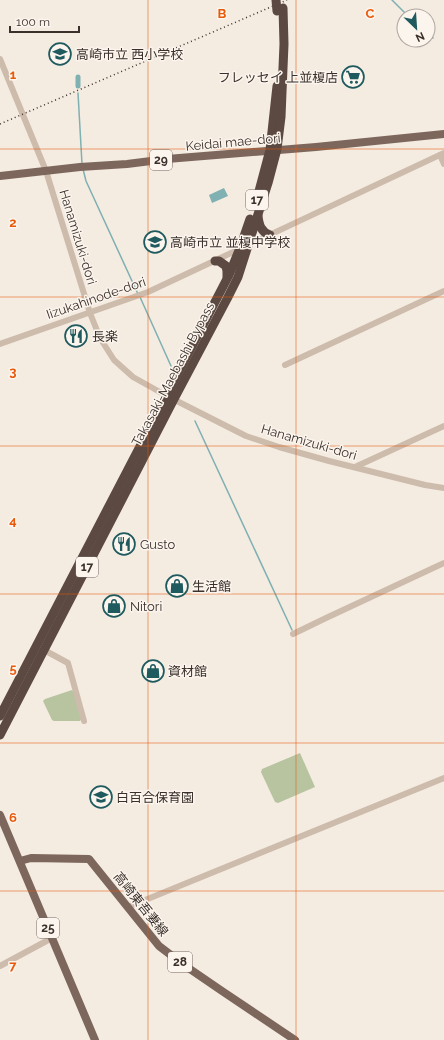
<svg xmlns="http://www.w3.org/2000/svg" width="444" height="1040" viewBox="0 0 444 1040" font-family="Raleway,'Noto Sans JP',sans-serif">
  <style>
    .green { fill: #b8c4a0 }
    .water { fill: #7fb0b2 }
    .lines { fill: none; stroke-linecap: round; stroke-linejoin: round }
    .stream { stroke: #7fb0b2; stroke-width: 1.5 }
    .canal { stroke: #7fb0b2; stroke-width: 5 }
    .minor { stroke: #cdbbac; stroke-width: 6 }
    .major { stroke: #7d675c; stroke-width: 8 }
    .highway { stroke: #5c4a42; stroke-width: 9 }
    .rail { stroke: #3b302b; stroke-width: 1.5; stroke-dasharray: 1 3; stroke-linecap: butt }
    .highway-bridge { stroke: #5c4a42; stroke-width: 9 }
    .grid { fill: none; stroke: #e8590c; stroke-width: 1; stroke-opacity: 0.55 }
    .labels { text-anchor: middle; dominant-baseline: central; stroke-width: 3; stroke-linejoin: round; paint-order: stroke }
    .shield { fill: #fbf5ee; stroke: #756b66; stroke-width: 1 }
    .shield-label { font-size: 12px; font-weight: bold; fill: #3b302b }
    .poi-label { font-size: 13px; fill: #3b302b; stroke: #fbf5ee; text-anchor: start }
    .street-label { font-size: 13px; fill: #3b302b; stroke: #fbf5ee }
    .grid-label { font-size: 13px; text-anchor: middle; font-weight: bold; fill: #e8590c; stroke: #fbf5ee; stroke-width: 3; stroke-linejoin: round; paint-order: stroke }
  </style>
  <rect width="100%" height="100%" fill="#f4ebe1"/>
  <g class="green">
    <polygon points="72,690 74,692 82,718 80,721 54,721 52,720 43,701 45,699"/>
    <polygon points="300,753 315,787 278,803 275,802 261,772 262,769"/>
  </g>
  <polygon class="water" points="224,188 228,196 212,203 209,195"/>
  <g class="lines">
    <g class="stream">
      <polyline points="392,0 408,16"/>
      <polyline points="428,35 433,38"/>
      <polyline points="78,93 82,164"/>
      <polyline points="83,169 86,181 138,294"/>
      <polyline points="140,297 171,366"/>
      <polyline points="195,421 292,630"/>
    </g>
    <polyline class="canal" points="78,77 78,86"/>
    <g class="minor">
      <polyline points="0,59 46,171 90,313 100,338 114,360 133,377 167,396 246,436 279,447 329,461 425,485 444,488"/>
      <polyline points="440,155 444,164"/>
      <polyline points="0,344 148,292 444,153"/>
      <polyline points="285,365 444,291"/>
      <polyline points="355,467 444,426"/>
      <polyline points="293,634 326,618 444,563"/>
      <polyline points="44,650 68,663 84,721"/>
      <polyline points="128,907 444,778"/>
      <polyline points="0,966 52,938"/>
    </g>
    <g class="major">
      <polyline points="0,176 80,167 127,164 167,159 316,147 444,134"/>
      <polyline points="0,815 95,1040"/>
      <polyline points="20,861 31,858 89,859 159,946 184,965 222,991 295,1040"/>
    </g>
    <g class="highway">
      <polyline points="258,195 270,150 277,86"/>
      <path d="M258 216C259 225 261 232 270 235"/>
      <polyline points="215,261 219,261 226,266 227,271 227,277"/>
      <polyline points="0,716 229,275 240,248 250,219"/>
      <polyline points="0,735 174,399 227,299 238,277 268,183 277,149 281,117 282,92 284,44 283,8"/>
    </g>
    <polyline class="rail" points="0,124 287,0"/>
    <polyline class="highway-bridge" points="276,0 277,11"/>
  </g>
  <path class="grid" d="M148 0V1040M296 0V1040M0 149H444M0 297H444M0 446H444M0 594H444M0 743H444M0 891H444"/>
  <defs>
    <g id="school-ring" transform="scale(1.15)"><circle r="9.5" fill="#fbf5ee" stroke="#1f5a5e" stroke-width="1.5"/><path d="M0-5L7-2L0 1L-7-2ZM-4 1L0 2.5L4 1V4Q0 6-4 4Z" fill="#1f5a5e"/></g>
    <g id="supermarket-ring" transform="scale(1.15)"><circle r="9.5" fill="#fbf5ee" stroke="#1f5a5e" stroke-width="1.5"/><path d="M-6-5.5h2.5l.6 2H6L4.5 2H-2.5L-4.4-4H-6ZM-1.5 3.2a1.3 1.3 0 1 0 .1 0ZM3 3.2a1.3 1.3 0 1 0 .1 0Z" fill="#1f5a5e"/></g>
    <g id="restaurant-ring" transform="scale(1.15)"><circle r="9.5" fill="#fbf5ee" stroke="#1f5a5e" stroke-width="1.5"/><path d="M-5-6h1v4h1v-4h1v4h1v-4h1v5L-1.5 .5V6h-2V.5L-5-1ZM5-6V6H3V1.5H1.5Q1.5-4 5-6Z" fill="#1f5a5e"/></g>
    <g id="shop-ring" transform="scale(1.15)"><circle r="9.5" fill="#fbf5ee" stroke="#1f5a5e" stroke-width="1.5"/><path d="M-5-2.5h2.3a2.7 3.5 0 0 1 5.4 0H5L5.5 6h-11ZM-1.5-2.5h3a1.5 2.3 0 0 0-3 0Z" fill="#1f5a5e"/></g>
  </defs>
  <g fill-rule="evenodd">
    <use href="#school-ring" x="60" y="54"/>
    <use href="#supermarket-ring" x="353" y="77"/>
    <use href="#school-ring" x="155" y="242"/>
    <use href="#restaurant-ring" x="76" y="336"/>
    <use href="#restaurant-ring" x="124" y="544"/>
    <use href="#shop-ring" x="177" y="586"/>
    <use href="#shop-ring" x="114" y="606"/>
    <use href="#shop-ring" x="153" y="671"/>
    <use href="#school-ring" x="101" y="797"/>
  </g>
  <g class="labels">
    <g class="shield">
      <rect x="150" y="150" width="22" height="20" rx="3"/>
      <rect x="246" y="190" width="22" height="20" rx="3"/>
      <rect x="76" y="557" width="22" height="20" rx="3"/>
      <rect x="37" y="918" width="22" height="20" rx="3"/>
      <rect x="168" y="952" width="24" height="20" rx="3"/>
    </g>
    <g class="shield-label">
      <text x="161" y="160">29</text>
      <text x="257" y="200">17</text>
      <text x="87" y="567">17</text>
      <text x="48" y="928">25</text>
      <text x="180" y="962">28</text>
    </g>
    <g class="poi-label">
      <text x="76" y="54">高崎市立 西小学校</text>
      <text x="338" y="77" text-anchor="end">フレッセイ 上並榎店</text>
      <text x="170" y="242">高崎市立 並榎中学校</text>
      <text x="92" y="336">長楽</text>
      <text x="140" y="544">Gusto</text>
      <text x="192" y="586">生活館</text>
      <text x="130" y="606">Nitori</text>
      <text x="168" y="671">資材館</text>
      <text x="116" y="797">白百合保育園</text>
    </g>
    <g class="street-label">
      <text transform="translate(233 142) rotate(-5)">Keidai mae-dori</text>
      <text transform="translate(78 237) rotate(73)">Hanamizuki-dori</text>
      <text transform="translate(96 298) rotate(-19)">Iizukahinode-dori</text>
      <text transform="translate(173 374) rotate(-62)">Takasaki-Maebashi Bypass</text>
      <text transform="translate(309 442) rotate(16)">Hanamizuki-dori</text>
      <text transform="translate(141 904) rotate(51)">高崎東吾妻線</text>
    </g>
  </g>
  <g class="grid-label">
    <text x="222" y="18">B</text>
    <text x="370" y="18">C</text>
    <text x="13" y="79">1</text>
    <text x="13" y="227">2</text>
    <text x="13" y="376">3</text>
    <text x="13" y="525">4</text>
    <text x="13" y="673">5</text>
    <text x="13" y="822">6</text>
    <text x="13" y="970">7</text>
  </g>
  <g transform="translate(416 28) rotate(155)"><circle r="19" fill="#fbf5ee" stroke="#aea6a0"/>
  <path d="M0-3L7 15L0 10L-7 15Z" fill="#1f5a5e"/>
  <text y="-6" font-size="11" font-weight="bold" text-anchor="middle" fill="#3b302b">N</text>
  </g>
  <path d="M10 26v6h69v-6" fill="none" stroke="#3b302b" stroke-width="2"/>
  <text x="16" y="26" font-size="12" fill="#3b302b" stroke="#fbf5ee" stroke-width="3" paint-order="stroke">100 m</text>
</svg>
